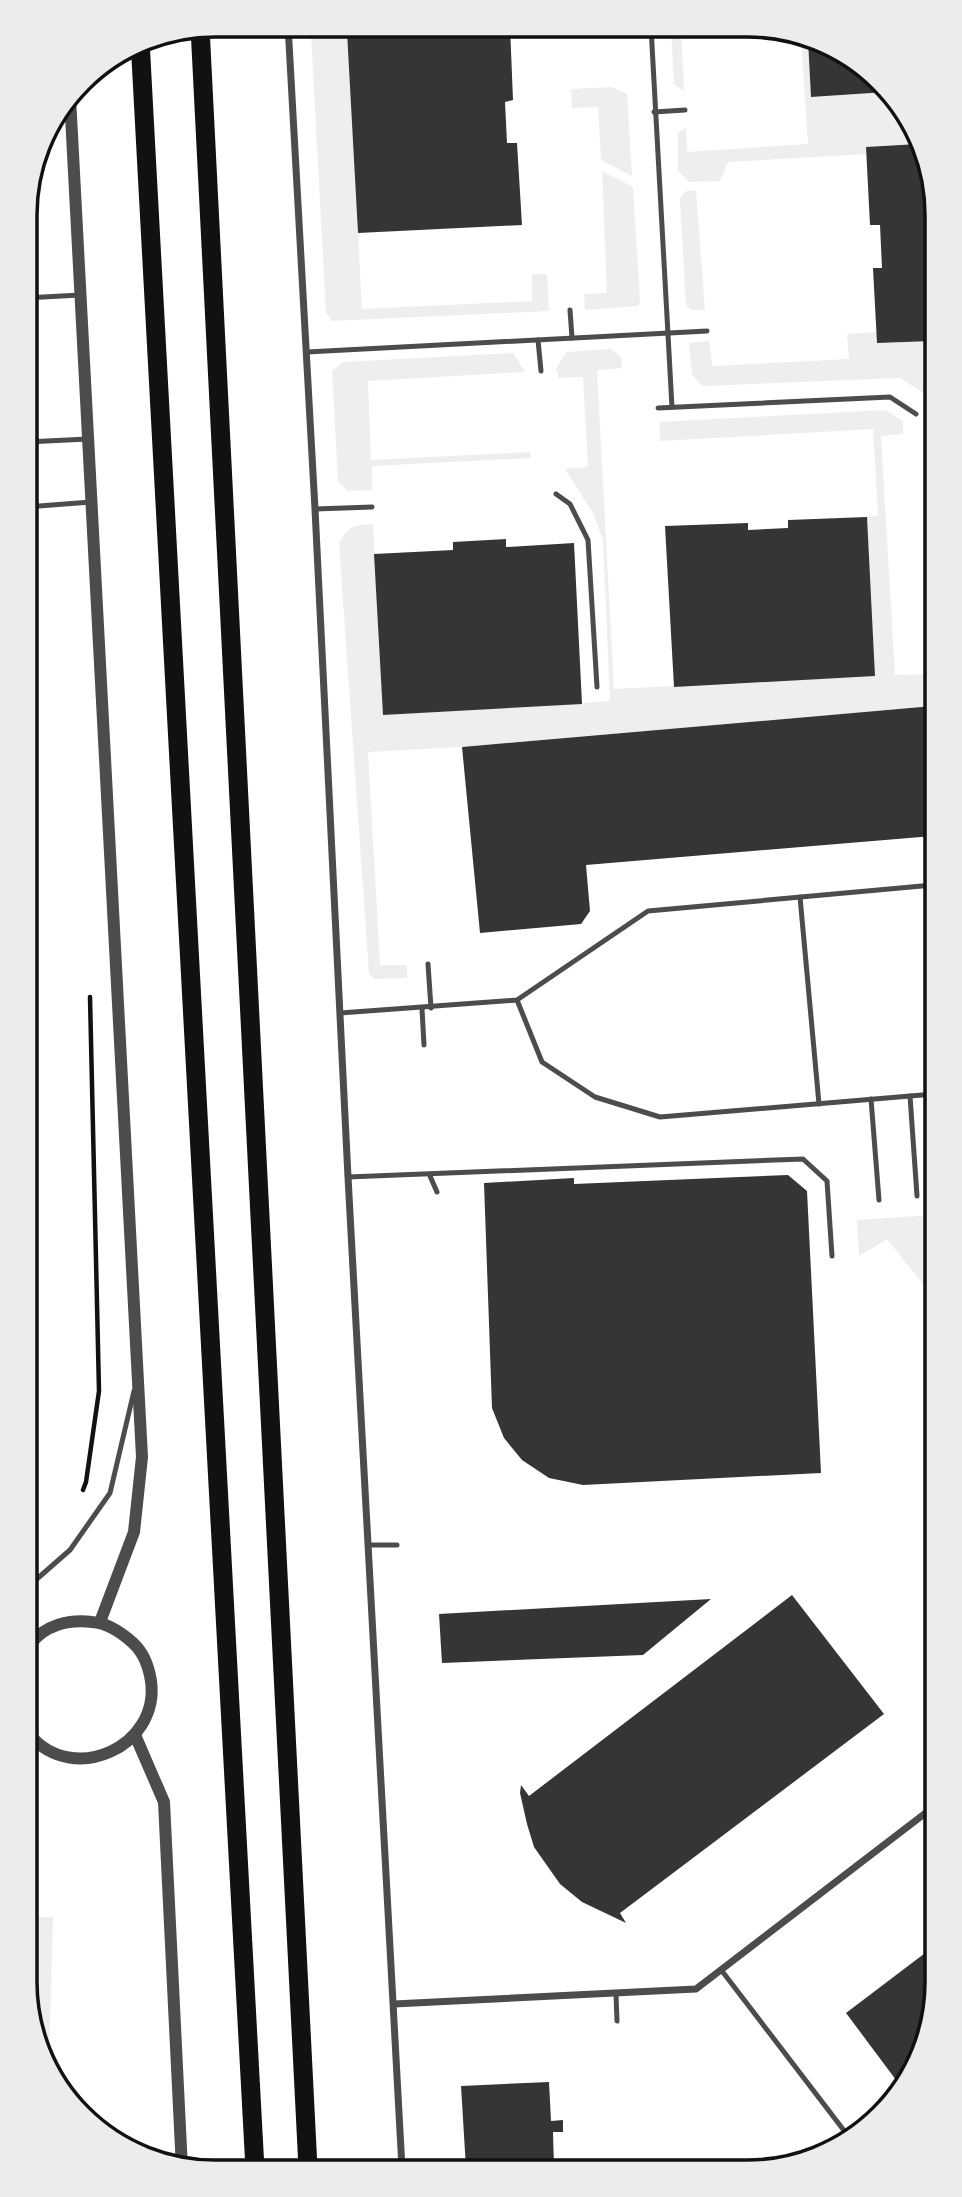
<svg xmlns="http://www.w3.org/2000/svg" width="962" height="2197" viewBox="0 0 962 2197" font-family="'Source Serif 4',serif">
  <style>
    .green { fill: #eee }
    .building { fill: #353535 }
    .lines { fill: none; stroke-linecap: round; stroke-linejoin: round }
    .path { stroke: #111; stroke-width: 4.5 }
    .service { stroke: #4c4c4c; stroke-width: 5 }
    .minor { stroke: #4c4c4c; stroke-width: 7 }
    .tertiary { stroke: #4c4c4c; stroke-width: 12 }
    .trunk { stroke: #111; stroke-width: 19 }
    .rim { fill: none; stroke: #111; stroke-width: 3.5 }
  </style>
  <rect width="100%" height="100%" fill="#fff"/>
  <g class="green">
    <polygon points="671,27 681,27 684,91 674,84"/>
    <polygon points="347,32 362,309 532,301 532,274 547,274 549,311 332,321 326,313 311,34"/>
    <polygon points="801,36 808,40 811,97 886,92 898,112 899,118 902,119 918,144 867,147 866,154 728,162 720,181 689,182 678,171 678,133 686,127 687,152 808,144"/>
    <polygon points="611,87 627,94 632,176 601,160 598,107 572,108 571,89"/>
    <polygon points="602,171 633,187 640,301 638,306 585,310 584,294 607,293"/>
    <polygon points="696,190 705,310 692,310 686,306 680,199 686,191"/>
    <polygon points="877,332 878,343 932,341 932,399 900,378 703,386 692,375 689,343 709,341 712,366 849,359 847,334"/>
    <path d="M611 349 621 357 622 368 597 370 614 689 875 676 867 517 878 515 873 429 660 441 659 422 885 410 903 421V434L881 436 895 675 933 674V706L462 747 368 752 380 965H407V978L375 979 369 974 339 543C348 526 354 525 373 524L383 715 610 701 603 540 594 515 565 469 588 467 583 377 558 378V371H555L566 352Z"/>
    <polygon points="513,353 525,372 368,381 371,460 530,452 531,458 372,466 372,490 348,491 338,482 332,371 343,362"/>
    <polygon points="934,1215 935,1299 887,1239 859,1256 857,1220"/>
    <polygon points="31,1917 53,1917 49,2062 31,2032"/>
  </g>
  <g class="building">
    <polygon points="510,26 513,100 505,102 507,143 517,143 522,225 358,233 347,32"/>
    <polygon points="808,40 873,72 886,92 811,97"/>
    <polygon points="918,144 931,165 932,341 877,343 873,268 882,268 880,225 870,225 866,147"/>
    <polygon points="867,517 875,676 674,687 665,526 748,523 748,530 788,528 788,520"/>
    <polygon points="506,539 506,547 574,543 582,704 383,715 374,554 453,550 453,542"/>
    <polygon points="933,706 933,836 586,865 590,911 581,924 480,933 462,747"/>
    <polygon points="788,1175 807,1191 821,1473 583,1485 549,1478 522,1460 504,1438 492,1408 484,1183 574,1178 574,1184"/>
    <polygon points="792,1595 884,1714 620,1913 626,1923 582,1902 560,1884 534,1847 527,1824 520,1793 521,1785 529,1796"/>
    <polygon points="711,1599 643,1655 442,1663 439,1614"/>
    <polygon points="937,1944 937,1995 902,2088 846,2013"/>
    <polygon points="39,2002 43,2047 40,2047 31,2032 31,2003"/>
    <polygon points="549,2082 551,2121 563,2120 563,2132 553,2132 554,2167 466,2168 461,2086"/>
  </g>
  <g class="lines">
    <polyline class="path" points="83,1490 86,1482 99,1391 90,997"/>
    <g class="service">
      <polyline points="651,27 672,407"/>
      <polyline points="588,28 590,27"/>
      <polyline points="654,112 685,110"/>
      <polyline points="25,298 80,295"/>
      <polyline points="570,310 572,338"/>
      <polyline points="538,340 541,371"/>
      <polyline points="307,352 707,331"/>
      <polyline points="658,408 890,397 916,414"/>
      <polyline points="26,442 88,439"/>
      <polyline points="556,494 570,504 588,540 597,687"/>
      <polyline points="26,507 91,502"/>
      <polyline points="315,509 372,507"/>
      <polyline points="800,897 819,1104"/>
      <polyline points="428,964 431,1008"/>
      <polyline points="517,1000 542,1062 595,1097 660,1117 934,1094"/>
      <polyline points="422,1009 424,1045"/>
      <polyline points="340,1013 517,1000 648,911 933,885"/>
      <polyline points="910,1096 917,1196"/>
      <polyline points="871,1099 879,1200"/>
      <polyline points="430,1176 437,1192"/>
      <polyline points="348,1177 803,1159 827,1181 832,1256"/>
      <polyline points="368,1545 397,1545"/>
      <polyline points="30,1585 70,1550 110,1493 134,1391"/>
      <polyline points="722,1971 852,2141"/>
      <polyline points="616,1994 617,2021"/>
      <polyline points="825,2143 850,2142"/>
    </g>
    <g class="minor">
      <polyline points="288,25 315,509 348,1177 402,2168"/>
      <polyline points="394,2004 696,1989 936,1805"/>
    </g>
    <g class="tertiary">
      <polyline points="70,97 142,1457 134,1532 100,1622"/>
      <path d="M30 1645C44 1625 69 1619 92 1622 108 1623 121 1632 133 1643 144 1653 149 1668 151 1681 160 1747 73 1786 30 1735"/>
      <polyline points="135,1735 164,1802 182,2169"/>
    </g>
    <g class="trunk">
      <polyline points="200,27 308,2168"/>
      <polyline points="140,40 255,2169"/>
    </g>
  </g>
  <path d="M0 0H962V2197H0ZM215 37H747A178 178 0 0 1 925 215V1982A178 178 0 0 1 747 2160H215A178 178 0 0 1 37 1982V215A178 178 0 0 1 215 37Z" fill="#ececec" fill-rule="evenodd"/>
  <path class="rim" d="M215 37H747A178 178 0 0 1 925 215V1982A178 178 0 0 1 747 2160H215A178 178 0 0 1 37 1982V215A178 178 0 0 1 215 37Z"/>
</svg>
